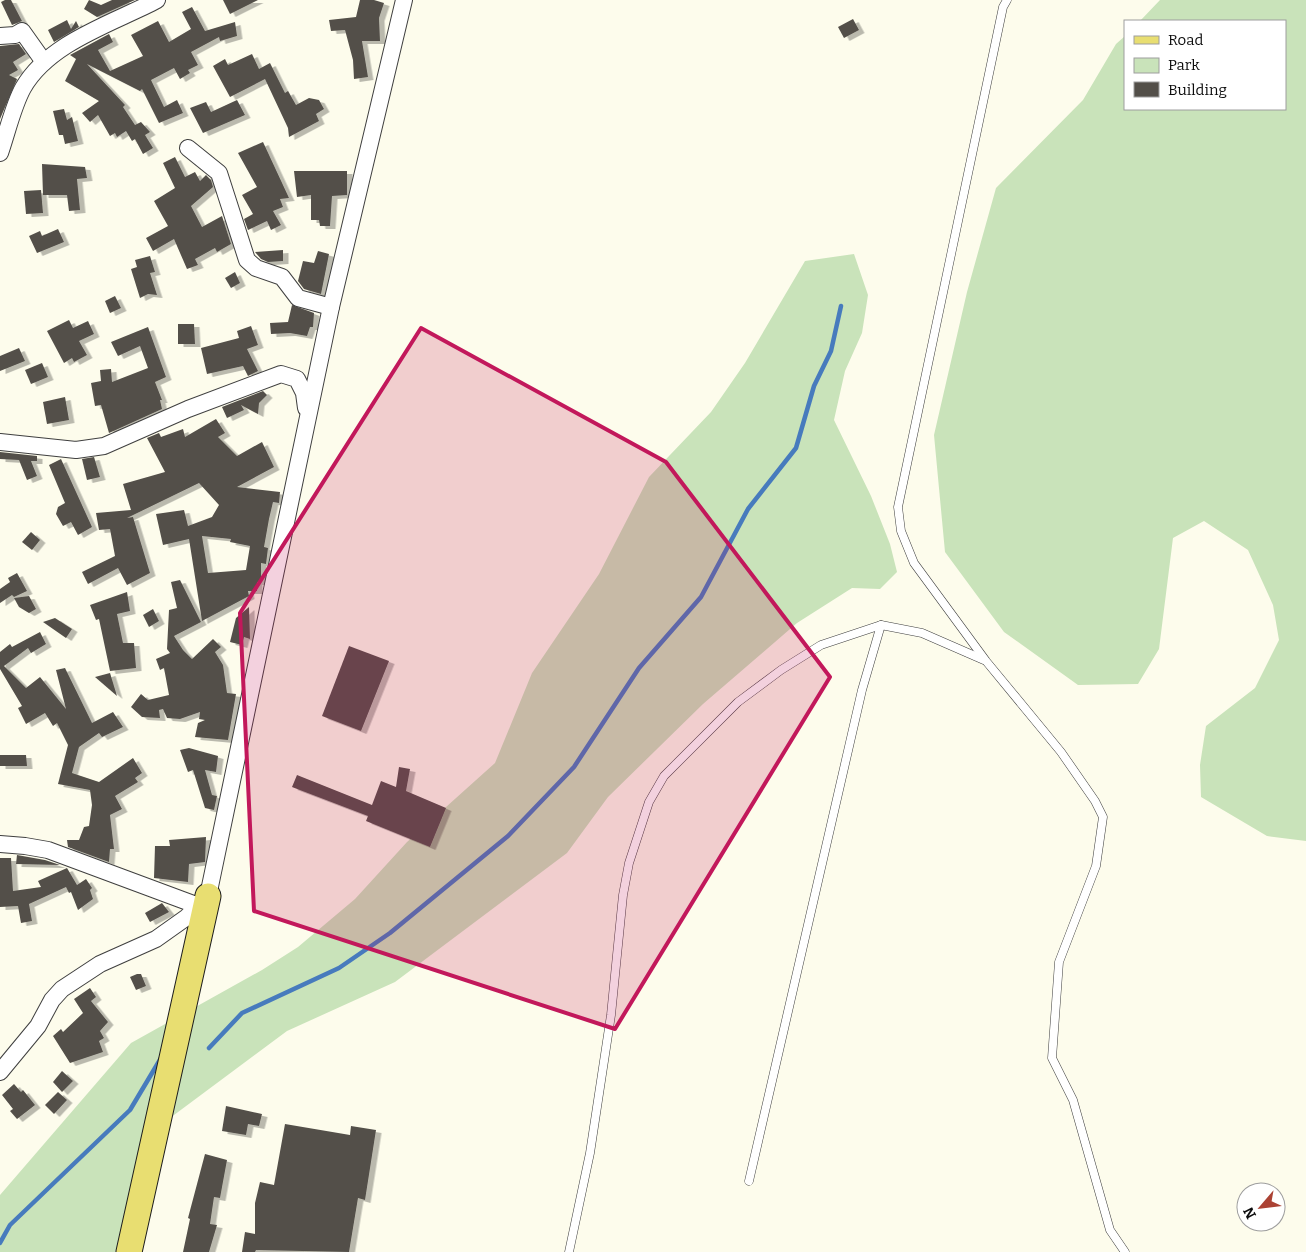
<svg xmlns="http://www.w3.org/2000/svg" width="1306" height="1252" viewBox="0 0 1306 1252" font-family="Bitter,serif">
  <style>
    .green { fill: #c9e3ba }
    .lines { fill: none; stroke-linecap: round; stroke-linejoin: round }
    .stream { stroke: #477bbd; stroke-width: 4.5 }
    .building { fill: #534f49; fill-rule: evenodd; filter: url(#shadow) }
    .lane-casing { stroke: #3f3f3f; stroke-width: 9 }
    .street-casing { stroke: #3f3f3f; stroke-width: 18 }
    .primary-casing { stroke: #1d1d1d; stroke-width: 27 }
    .lane { stroke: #fff; stroke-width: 8 }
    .street { stroke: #fff; stroke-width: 16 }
    .primary { stroke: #e8de71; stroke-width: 25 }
    .marked { fill: #c2185b; fill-opacity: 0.2; stroke: #c2185b; stroke-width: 4; stroke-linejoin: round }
  </style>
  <defs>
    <filter id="shadow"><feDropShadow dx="5.5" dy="3" stdDeviation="0" flood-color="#0004"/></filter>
  </defs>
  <rect width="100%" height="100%" fill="#fdfcec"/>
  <g class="green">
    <polygon points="1160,0 1306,0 1306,841 1267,836 1201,797 1200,765 1206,726 1255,688 1279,640 1273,605 1248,550 1204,521 1173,538 1159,649 1138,684 1078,685 1004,632 945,552 934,435 967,292 996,188 1083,100 1116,44 1125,36 1125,109 1285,109 1285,21 1140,21"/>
    <polygon points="854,254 868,295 862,333 845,371 834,420 871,496 890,544 897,572 880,589 852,588 797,623 703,704 608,797 567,853 395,982 287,1031 170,1118 140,1252 0,1252 0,1195 131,1043 262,970 298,947 355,899 407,842 495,763 532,673 599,574 649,477 711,412 745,363 805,261"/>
  </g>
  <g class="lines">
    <g class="stream">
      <polyline points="209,1048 242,1013 339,968 390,933 508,836 574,767 639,668 701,597 748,509 796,448 814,386 831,351 841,306"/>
      <polyline points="0,1243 10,1225 130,1110 161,1058"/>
    </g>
  </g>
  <g class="building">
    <polygon points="5,0 11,0 22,21 12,25 1,2"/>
    <polygon points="89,0 101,5 112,0 135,0 97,17 84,9"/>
    <polygon points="223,0 258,0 230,14"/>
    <polygon points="360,0 374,0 384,3 379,18 380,41 362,41 368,77 354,79 353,60 345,30 331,31 329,20 356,17"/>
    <polygon points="192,7 205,31 235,22 237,36 220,41 219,37 191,52 198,65 188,70 190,73 180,79 174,68 151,80 164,107 177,100 183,113 159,123 142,89 140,91 87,64 125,105 123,107 135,125 141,122 150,132 145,135 153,148 143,154 135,139 132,141 126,131 117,137 115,133 110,136 98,115 90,122 82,113 99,101 65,81 76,59 70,55 109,34 113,42 98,50 110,71 143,56 131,35 158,21 169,42 191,29 182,12"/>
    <polygon points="853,19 859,30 844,38 838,27"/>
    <polygon points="67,20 71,29 76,21 79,27 54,42 48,30"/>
    <polygon points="19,44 26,54 13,62 18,70 9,75 17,79 0,119 0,46"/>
    <polygon points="252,54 259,69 270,63 285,93 288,91 296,105 309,98 319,100 324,109 316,114 319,121 289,137 288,128 265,79 230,97 213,66 225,59 228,65"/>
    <polygon points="237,100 245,115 203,133 190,108 206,102 211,112"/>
    <polygon points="64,109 67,120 72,117 78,141 65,144 63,135 59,135 53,111"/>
    <polygon points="263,142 289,198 280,199 283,207 273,211 281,225 271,230 267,221 248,230 244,219 253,214 242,195 257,187 238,153"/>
    <polygon points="175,157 185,177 195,172 200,181 206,175 211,180 213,187 191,206 202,227 222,216 231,244 217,252 215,248 195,259 198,265 187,269 174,239 153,251 146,238 168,226 154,201 175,188 163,163"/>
    <polygon points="42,164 85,167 87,178 77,179 80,210 69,211 67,195 43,195"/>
    <polygon points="294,171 347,171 347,195 332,196 330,226 320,226 319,220 311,220 311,195 297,197"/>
    <polygon points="41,190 43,213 26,214 24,191"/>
    <polygon points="58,229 64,242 37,253 29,236 40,231 42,236"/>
    <polygon points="283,250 283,261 268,262 261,259 255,252"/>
    <polygon points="318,251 329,254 321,294 304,289 298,281 303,261 314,263"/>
    <polygon points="150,256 155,272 150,273 157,295 148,294 140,298 131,269 137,267 135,260"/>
    <polygon points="235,272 240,283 231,288 225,278"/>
    <polygon points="115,296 121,308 110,313 105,301"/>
    <polygon points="292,305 314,313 313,327 310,327 307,336 290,333 271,334 270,323 288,322"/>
    <polygon points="69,320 73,328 88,321 94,334 79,341 87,355 74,362 72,358 64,363 47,331"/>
    <polygon points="178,324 194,324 195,344 178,344"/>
    <polygon points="251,326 258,345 247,349 258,371 248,376 243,366 207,374 201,348 239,338 237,331"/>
    <polygon points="148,327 166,377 155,382 162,400 160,400 162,409 109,433 101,405 95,406 91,383 101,381 100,370 111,369 112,382 148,368 140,346 118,356 111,342"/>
    <polygon points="19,348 25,361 0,371 0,356"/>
    <polygon points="42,363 48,377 31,384 25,370"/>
    <polygon points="263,391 267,395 259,403 258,414 241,405 244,410 227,418 222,407"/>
    <polygon points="65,397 69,420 47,424 43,402"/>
    <path d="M216 419 225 433 218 437 237 456 262 442 274 467 237 487 280 492 279 503 273 502 269 519 264 547 268 548 266 564 261 563V582H257V591H248L249 596 202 621 189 539 163 545 156 514 184 510 188 526 212 517 219 505 199 483 127 518 133 517 150 573 127 585 118 568 88 584 82 572 115 556 110 529 99 530 96 513 131 510 123 484 165 472 147 438 159 433 161 437 183 429 185 437ZM202 536 231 539 230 542 250 546 246 570 208 573Z"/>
    <polygon points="0,452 37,456 37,461 31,461 37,476 27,480 19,460 0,459"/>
    <polygon points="94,457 100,477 87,480 82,459"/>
    <polygon points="61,459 92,527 78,535 71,522 63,526 56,514 58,507 65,503 49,465"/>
    <polygon points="31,532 40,540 32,550 22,542"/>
    <polygon points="17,573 27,591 14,597 12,595 0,603 0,589 10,582 8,578"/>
    <polygon points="180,580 201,622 174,636 183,650 192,659 213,639 221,647 215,652 223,665 227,693 236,694 228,740 195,737 198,723 205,720 199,719 200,712 180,719 167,718 163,709 159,710 160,718 142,717 131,707 141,694 148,700 169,695 164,668 160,670 156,659 170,653 167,649 169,610 177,608 171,582"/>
    <polygon points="127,592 130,611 117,614 123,643 134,643 136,668 110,671 99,619 96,620 90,605"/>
    <polygon points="29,596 36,609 29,613 19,607 14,598"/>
    <polygon points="249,607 250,639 244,637 242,645 230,642 236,618"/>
    <polygon points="153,609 159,621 149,627 143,615"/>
    <polygon points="55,618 72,629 66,638 43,622"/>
    <polygon points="40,632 46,644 31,653 28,648 4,666 26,688 40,677 66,709 56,670 65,668 92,723 113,712 123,727 102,737 99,733 79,747 72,773 99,782 133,758 142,773 135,778 138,782 115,796 122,809 110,815 114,849 110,849 109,862 68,847 67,840 79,840 84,827 89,826 92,805 90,790 58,784 68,745 57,723 53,726 45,713 26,724 18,708 22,706 0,669 0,652 10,644 12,647"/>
    <polygon points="349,646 389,661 361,731 322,716"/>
    <polygon points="110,673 117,696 95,677"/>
    <polygon points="189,748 218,756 216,772 205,770 212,795 217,796 214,810 205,808 193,770 188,772 180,750"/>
    <polygon points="0,755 26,755 27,766 0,766"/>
    <polygon points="399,767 410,769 406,791 446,808 430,847 366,821 368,816 292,787 297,775 372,805 381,781 396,787"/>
    <polygon points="206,837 205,862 189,864 188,882 154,878 155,846 170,846 169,840"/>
    <polygon points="17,855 45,860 60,865 16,864"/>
    <polygon points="0,858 11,858 13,891 41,887 38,881 67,868 77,885 86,879 92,888 90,890 93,899 78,910 71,892 69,893 66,887 29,904 32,921 21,923 18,906 0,907"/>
    <polygon points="162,903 169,912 150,922 145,913"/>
    <polygon points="137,974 141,974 146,986 136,990 130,977"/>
    <polygon points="90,988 96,997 91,1001 108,1022 100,1031 104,1038 99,1041 103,1052 70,1063 53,1036 61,1029 63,1032 83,1013 74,999"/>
    <polygon points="62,1071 73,1081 62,1092 53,1082"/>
    <polygon points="14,1084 21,1092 23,1090 35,1105 17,1119 10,1111 13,1109 2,1095"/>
    <polygon points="58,1092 67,1100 54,1114 45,1105"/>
    <polygon points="226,1106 262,1114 259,1126 248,1124 246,1135 222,1131"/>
    <polygon points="285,1124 350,1135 351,1126 376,1130 365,1200 358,1198 349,1252 256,1250 255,1252 242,1252 245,1232 255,1234 255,1203 260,1182 274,1185"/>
    <polygon points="205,1154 227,1160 220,1198 214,1197 210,1224 217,1225 209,1252 183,1252 190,1219 188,1218"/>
  </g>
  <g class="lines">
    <g class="lane-casing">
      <g id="lane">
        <polyline points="1007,0 1003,7 898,507 901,531 914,563 986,661 1061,752 1095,801 1103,817 1096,866 1059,962 1052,1058 1073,1100 1110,1230 1125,1252"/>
        <polyline points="749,1181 862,690 881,625 922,633 984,660"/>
        <polyline points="569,1252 590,1153 611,1015 623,895 629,863 649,802 664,776 738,702 781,670 821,645 881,625"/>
      </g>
    </g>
    <g class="street-casing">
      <g id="street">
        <polyline points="0,36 15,35 22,31 44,62"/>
        <polyline points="188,148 219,173 247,260 256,268 282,277 298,298 331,307"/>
        <path d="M0 153C7 133 13 106 23 88 49 42 114 23 157 0"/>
        <polyline points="0,442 76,450 104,446 188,409 281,374 297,379 304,393 306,408"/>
        <polyline points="0,844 25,846 48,850 196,905"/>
        <polyline points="0,1072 38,1026 52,1000 62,989 100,964 156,939 187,917 208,896 331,307 404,0"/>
      </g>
    </g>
    <g class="primary-casing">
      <polyline id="primary" points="129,1252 208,896"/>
    </g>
    <use href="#lane" class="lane"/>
    <use href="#street" class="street"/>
    <use href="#primary" class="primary"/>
  </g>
  <path class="marked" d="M421 328 666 462 830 677 615 1029 254 911 240 613Z"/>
  <rect x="1124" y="20" width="162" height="90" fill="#ffffff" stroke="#9e9e9e"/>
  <rect x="1134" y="36" width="25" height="8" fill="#e8de71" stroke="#9e9e9e"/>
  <text x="1168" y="45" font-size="15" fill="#0c0c0c">Road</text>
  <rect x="1134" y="58" width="25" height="15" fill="#c9e3ba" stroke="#9e9e9e"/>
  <text x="1168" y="70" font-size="15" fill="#0c0c0c">Park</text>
  <rect x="1134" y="82" width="25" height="15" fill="#534f49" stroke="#9e9e9e"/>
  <text x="1168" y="95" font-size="15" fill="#0c0c0c">Building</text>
  <g transform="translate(1261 1207) rotate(242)"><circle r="24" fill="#ffffff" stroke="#9e9e9e"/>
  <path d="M0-4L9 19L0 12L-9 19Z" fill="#ab4234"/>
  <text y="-8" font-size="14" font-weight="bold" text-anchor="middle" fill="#0c0c0c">N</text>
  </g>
</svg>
